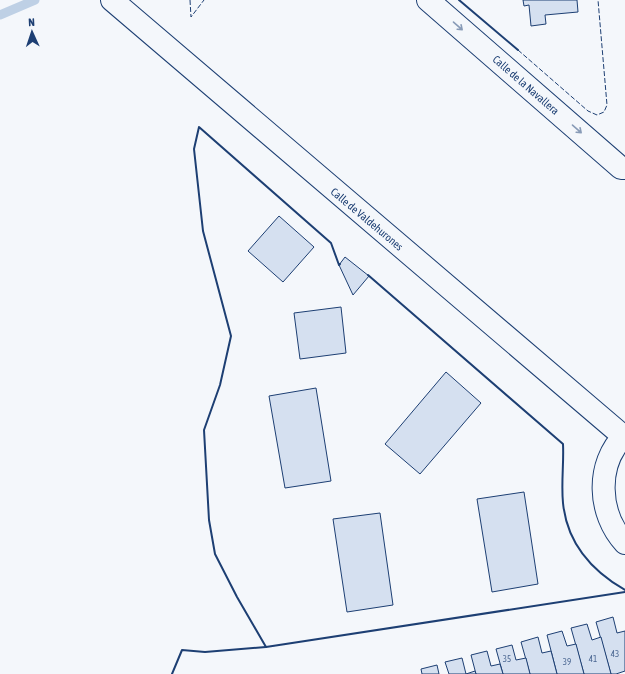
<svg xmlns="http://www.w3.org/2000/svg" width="625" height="674" viewBox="0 0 625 674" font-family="'Asap Condensed',sans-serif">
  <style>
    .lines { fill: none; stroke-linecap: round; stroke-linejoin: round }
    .stream { stroke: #bed0e5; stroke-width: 9 }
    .building { fill: #d5e0f0; stroke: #1d3f73 }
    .minor-casing { stroke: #1d3f73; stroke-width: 24 }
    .minor { stroke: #f4f7fb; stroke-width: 22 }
    .fence { stroke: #1d3f73; stroke-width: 1; stroke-dasharray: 5 2; stroke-linecap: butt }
    .wall { stroke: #1d3f73; stroke-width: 2 }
    .oneway { stroke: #889bb7 }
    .labels { text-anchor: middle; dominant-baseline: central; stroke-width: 3; stroke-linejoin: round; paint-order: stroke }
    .number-label { font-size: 9px; fill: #4b6792 }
    .street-label { font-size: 11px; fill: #1d3f73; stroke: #f4f7fb }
  </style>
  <rect width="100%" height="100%" fill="#f4f7fb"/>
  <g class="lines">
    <polyline class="stream" points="0,15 35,0"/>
  </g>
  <g class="building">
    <polygon points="523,0 577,0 578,12 545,15 546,24 531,26 529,5 524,6"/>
    <polygon points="279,216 314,247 283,282 248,251"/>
    <polygon points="345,257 369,276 353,295 339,265"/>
    <polygon points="341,307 346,353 300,359 294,313"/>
    <polygon points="446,372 481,403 420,474 385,444"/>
    <polygon points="316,388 331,481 285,488 269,396"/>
    <polygon points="524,492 538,584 492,592 477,499"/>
    <polygon points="380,513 393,605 347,612 333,519"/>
    <polygon points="613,617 617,633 625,631 625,671 616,674 611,674 596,622"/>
    <polygon points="587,624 592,640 601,637 611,674 584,674 571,628"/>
    <polygon points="562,631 567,646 576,644 584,674 557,674 547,635"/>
    <polygon points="538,637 542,653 551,651 557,674 530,674 521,642"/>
    <polygon points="512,645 516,660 526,658 530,674 503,674 496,649"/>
    <polygon points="487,651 491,666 500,664 503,674 476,674 471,655"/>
    <polygon points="462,658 466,674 475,671 476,674 449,674 445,662"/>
    <polygon points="437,665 439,674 422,674 421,669"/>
  </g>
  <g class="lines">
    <g class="minor-casing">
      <g id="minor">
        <polyline points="112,0 623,436"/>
        <polyline points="428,0 621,168 625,168"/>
        <path d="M625 435C595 464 598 514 625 543"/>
      </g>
    </g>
    <use href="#minor" class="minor"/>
    <g class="fence">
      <polyline points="190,0 191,17 204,0"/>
      <polyline points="518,50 588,111 597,115 604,112 607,105 598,0"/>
    </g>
    <g class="wall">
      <polyline points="459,0 518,50"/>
      <polyline points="340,264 339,265 331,243 199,127 194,149 203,231 231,336 220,385 204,430 209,520 215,554 237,597 266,647 625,592"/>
      <path d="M368 275 563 444C564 464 561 483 563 503 567 543 592 571 625 590"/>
      <polyline points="172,674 182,650 205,652 266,647"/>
    </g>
  </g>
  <defs><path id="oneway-shaft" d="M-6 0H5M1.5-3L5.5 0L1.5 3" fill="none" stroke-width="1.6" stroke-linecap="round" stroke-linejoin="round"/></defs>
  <g class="oneway">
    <use href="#oneway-shaft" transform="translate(458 26) rotate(41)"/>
    <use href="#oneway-shaft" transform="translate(577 129) rotate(41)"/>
  </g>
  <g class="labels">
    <g class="number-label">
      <text x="615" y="654">43</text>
      <text x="507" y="659">35</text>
      <text x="593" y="659">41</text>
      <text x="567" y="662">39</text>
    </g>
    <g class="street-label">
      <text transform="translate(526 85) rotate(41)">Calle de la Navallera</text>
      <text transform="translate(367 219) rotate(40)">Calle de Valdehurones</text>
    </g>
  </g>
  <g transform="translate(32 32) rotate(357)" stroke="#f4f7fb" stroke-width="3" paint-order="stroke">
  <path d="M0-3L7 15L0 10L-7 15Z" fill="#1d3f73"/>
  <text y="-6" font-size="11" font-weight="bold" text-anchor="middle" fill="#1d3f73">N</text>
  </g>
</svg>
